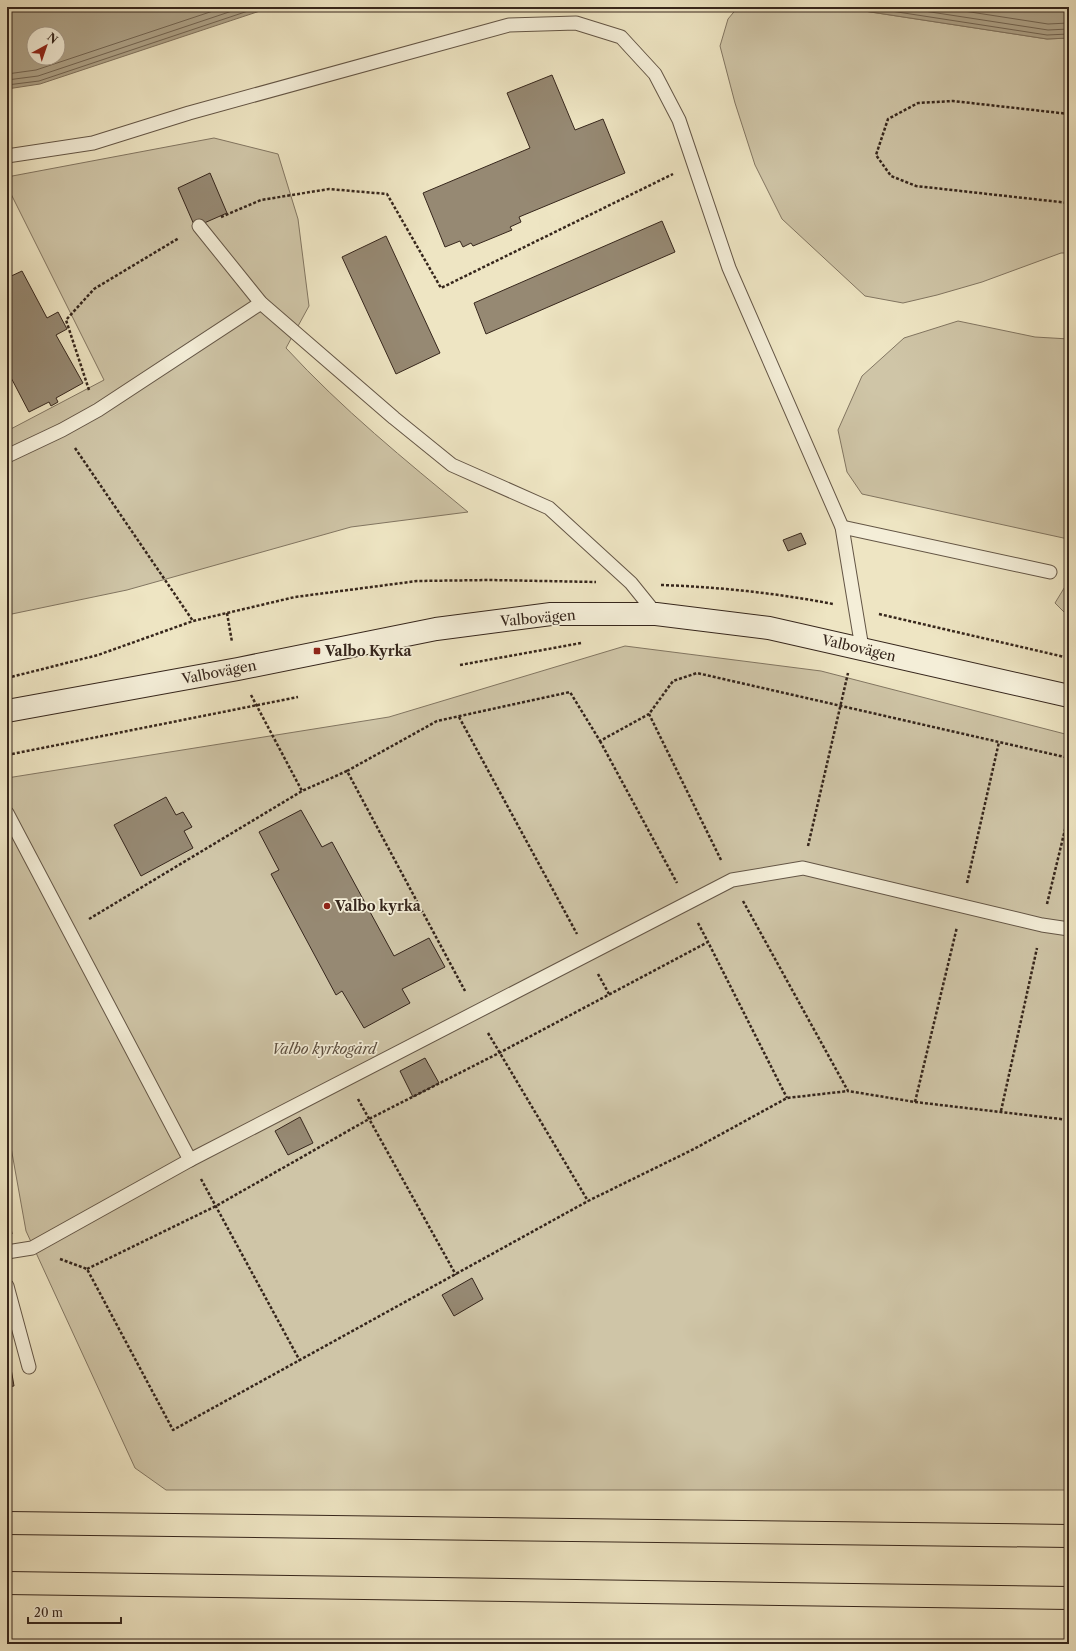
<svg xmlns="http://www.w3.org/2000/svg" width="1076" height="1651" viewBox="0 0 1076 1651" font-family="'Libre Caslon Text',serif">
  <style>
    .green { fill: #cfc5a7; stroke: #827662 }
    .water { fill: #afa48a; stroke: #7f725e; fill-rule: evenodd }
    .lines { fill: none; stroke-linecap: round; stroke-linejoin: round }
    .shore { stroke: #726553; stroke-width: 1 }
    .building { fill: #968973; stroke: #36261c }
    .service-casing { stroke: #645646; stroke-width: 15 }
    .secondary-casing { stroke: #36261c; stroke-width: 24 }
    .motorway-casing { stroke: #36261c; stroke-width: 24 }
    .path { stroke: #36261c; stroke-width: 2.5; stroke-dasharray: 3 2; stroke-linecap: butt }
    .service { stroke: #f4eed8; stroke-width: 13 }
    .secondary { stroke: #f4eed8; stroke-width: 22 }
    .motorway { stroke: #eee5c3; stroke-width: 22 }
    .poi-dot { fill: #8f2418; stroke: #f4eed8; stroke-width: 1.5 }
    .labels { text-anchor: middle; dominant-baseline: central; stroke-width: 3.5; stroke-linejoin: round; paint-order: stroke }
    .street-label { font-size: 14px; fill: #36261c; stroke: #f4eed8 }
    .poi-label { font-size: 14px; font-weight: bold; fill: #36261c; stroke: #f4eed8; text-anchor: start }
    .park-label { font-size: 14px; font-style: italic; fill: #5c4e3f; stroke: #f4eed8 }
  </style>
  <rect width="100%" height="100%" fill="#eee5c3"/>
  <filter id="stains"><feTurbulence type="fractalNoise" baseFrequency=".005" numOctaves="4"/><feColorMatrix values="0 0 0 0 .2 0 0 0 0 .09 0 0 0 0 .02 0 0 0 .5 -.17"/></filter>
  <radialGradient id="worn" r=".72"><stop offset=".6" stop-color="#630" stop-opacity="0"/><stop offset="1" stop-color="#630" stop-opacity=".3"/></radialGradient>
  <g class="green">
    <polygon points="738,7 838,7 1047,39 1069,38 1069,253 1061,253 982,282 937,295 903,303 865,296 782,219 755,165 735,103 720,46 728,19"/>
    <path d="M214 138 278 154 298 219 309 306 286 348C342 409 405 460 468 512L351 527 127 590 7 615V431L104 380 7 186V177Z"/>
    <polygon points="958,321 1035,337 1069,339 1069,542 1068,539 862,494 847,472 838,430 862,376 904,338"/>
    <polygon points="1069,580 1069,613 1064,612 1055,603"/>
    <polygon points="625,646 821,671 1069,735 1069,1490 166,1490 135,1468 26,1231 7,1125 7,778 389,717"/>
  </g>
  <g class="water">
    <path d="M7 7H272L40 84 7 89ZM34 34H58V58H34Z"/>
    <polygon points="838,7 1069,7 1069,38 1047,39"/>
  </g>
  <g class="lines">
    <g class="shore">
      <polyline points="865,7 1047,35 1069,34"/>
      <polyline points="898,7 1048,30 1069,29"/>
      <polyline points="938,7 1048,24 1069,23"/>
      <polyline points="7,74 36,70 225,7"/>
      <polyline points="7,80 38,76 244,7"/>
      <polyline points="7,85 39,81 260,7"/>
    </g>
  </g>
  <g class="building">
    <polygon points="552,75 575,130 603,119 625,173 519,217 521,222 510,227 512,230 473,246 471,243 463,247 460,241 445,247 423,193 530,148 507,93"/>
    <polygon points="210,173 227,213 195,227 178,188"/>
    <polygon points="662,221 675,252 486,334 474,303"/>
    <polygon points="386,236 440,353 396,374 342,257"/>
    <polygon points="22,271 47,318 58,312 67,329 56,335 83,383 56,398 58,402 51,406 49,402 29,412 7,370 7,278"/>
    <polygon points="801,533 806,544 788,551 783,540"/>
    <polygon points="166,797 176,815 183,812 192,827 184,831 193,848 141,876 114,825"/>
    <polygon points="301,810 322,847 332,842 394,956 429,938 445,967 402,989 410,1003 364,1028 342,991 336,995 271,874 279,870 259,832"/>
    <polygon points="425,1058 439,1083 413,1097 400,1071"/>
    <polygon points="300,1117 313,1143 288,1155 275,1131"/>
    <polygon points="7,1204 12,1234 7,1235"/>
    <polygon points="472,1278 483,1299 454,1316 442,1295"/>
    <polygon points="7,1345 14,1386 7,1387"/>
  </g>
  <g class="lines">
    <g class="service-casing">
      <g id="service">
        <polyline points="7,156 93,143 189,113 509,25 576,23 621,37 655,74 679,120 729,268 842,527 862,648"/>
        <polyline points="199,226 261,303 394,418 452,465 549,508 631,583 656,614"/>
        <polyline points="7,456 62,430 98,410 261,303"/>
        <polyline points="842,527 1050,572"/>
        <polyline points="7,813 190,1160"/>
        <polyline points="7,1252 32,1248 190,1160 732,880 803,868 1042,925 1069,929"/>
        <polyline points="7,1286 29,1367"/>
      </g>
    </g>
    <g class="secondary-casing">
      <polyline id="secondary" points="7,711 238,669 436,629 551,614 656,614 769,628 1069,696"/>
    </g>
    <g class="motorway-casing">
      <g id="motorway">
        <polyline points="7,1523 1069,1536"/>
        <polyline points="7,1583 1069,1598"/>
      </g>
    </g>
    <g class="path">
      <polyline points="1069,114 953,101 918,103 888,119 876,155 891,176 916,186 1069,203"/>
      <polyline points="221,217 261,200 329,189 387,194 441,288 673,174"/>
      <polyline points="89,390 66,320 94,289 179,238"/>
      <polyline points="75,448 193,621"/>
      <path d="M661 585C719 587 776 593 833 604"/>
      <polyline points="227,613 232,642"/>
      <polyline points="879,614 1069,658"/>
      <polyline points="460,665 581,643"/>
      <polyline points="7,678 98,655 193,621 295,597 417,581 490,580 596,582"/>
      <polyline points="251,695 302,791 347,771 465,991"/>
      <polyline points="459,717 577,934"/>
      <polyline points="600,741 677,883"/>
      <polyline points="7,755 298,697"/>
      <polyline points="347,771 437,721 570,692 600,741 649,714"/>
      <polyline points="808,846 848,673"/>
      <polyline points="721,860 649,714 673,681 697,673 1069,758"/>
      <polyline points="967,883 999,742"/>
      <polyline points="743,901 848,1091 915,1102 1069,1120"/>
      <polyline points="1047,904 1069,813"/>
      <polyline points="89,919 302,791"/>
      <polyline points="698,923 708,942"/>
      <polyline points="598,974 609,994"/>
      <polyline points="488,1033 588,1201"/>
      <polyline points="358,1099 456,1275"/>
      <polyline points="915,1102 957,927"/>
      <polyline points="1001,1111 1037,948"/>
      <polyline points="201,1179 300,1361"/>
      <polyline points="60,1259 87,1269 173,1430 588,1201 694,1149 787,1098 848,1091"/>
      <polyline points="87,1269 216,1206 369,1119 499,1053 708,942 787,1098"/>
    </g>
    <use href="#service" class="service"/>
    <use href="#secondary" class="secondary"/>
    <use href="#motorway" class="motorway"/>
  </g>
  <g class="poi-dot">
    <rect x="313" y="647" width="8" height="8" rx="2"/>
    <circle cx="327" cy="906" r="4"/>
  </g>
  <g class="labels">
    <g class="street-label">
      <text transform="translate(538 618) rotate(-5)">Valbovägen</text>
      <text transform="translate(859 648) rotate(13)">Valbovägen</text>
      <text transform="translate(219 672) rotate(-11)">Valbovägen</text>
    </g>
    <g class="poi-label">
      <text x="325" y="651">Valbo Kyrka</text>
      <text x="335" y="906">Valbo kyrka</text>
    </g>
    <g class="park-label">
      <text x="324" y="1049">Valbo kyrkogård</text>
    </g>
  </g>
  <rect width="1076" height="1651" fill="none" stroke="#eee5c3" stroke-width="24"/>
  <rect x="8" y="8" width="1060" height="1635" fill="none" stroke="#36261c" stroke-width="2"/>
  <rect x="12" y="12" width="1052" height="1627" fill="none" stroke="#36261c"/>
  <g transform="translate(46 46) rotate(40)"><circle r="19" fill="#f4eed8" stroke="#a89e8d"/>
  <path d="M0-3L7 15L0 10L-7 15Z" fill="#8f2418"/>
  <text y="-6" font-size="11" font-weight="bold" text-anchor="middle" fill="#36261c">N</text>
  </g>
  <path d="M28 1617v6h93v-6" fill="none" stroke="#36261c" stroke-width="2"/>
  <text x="34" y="1617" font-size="12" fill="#36261c" stroke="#f4eed8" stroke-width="3" paint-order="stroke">20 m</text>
  <rect width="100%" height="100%" filter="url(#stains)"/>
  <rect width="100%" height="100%" fill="url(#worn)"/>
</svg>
